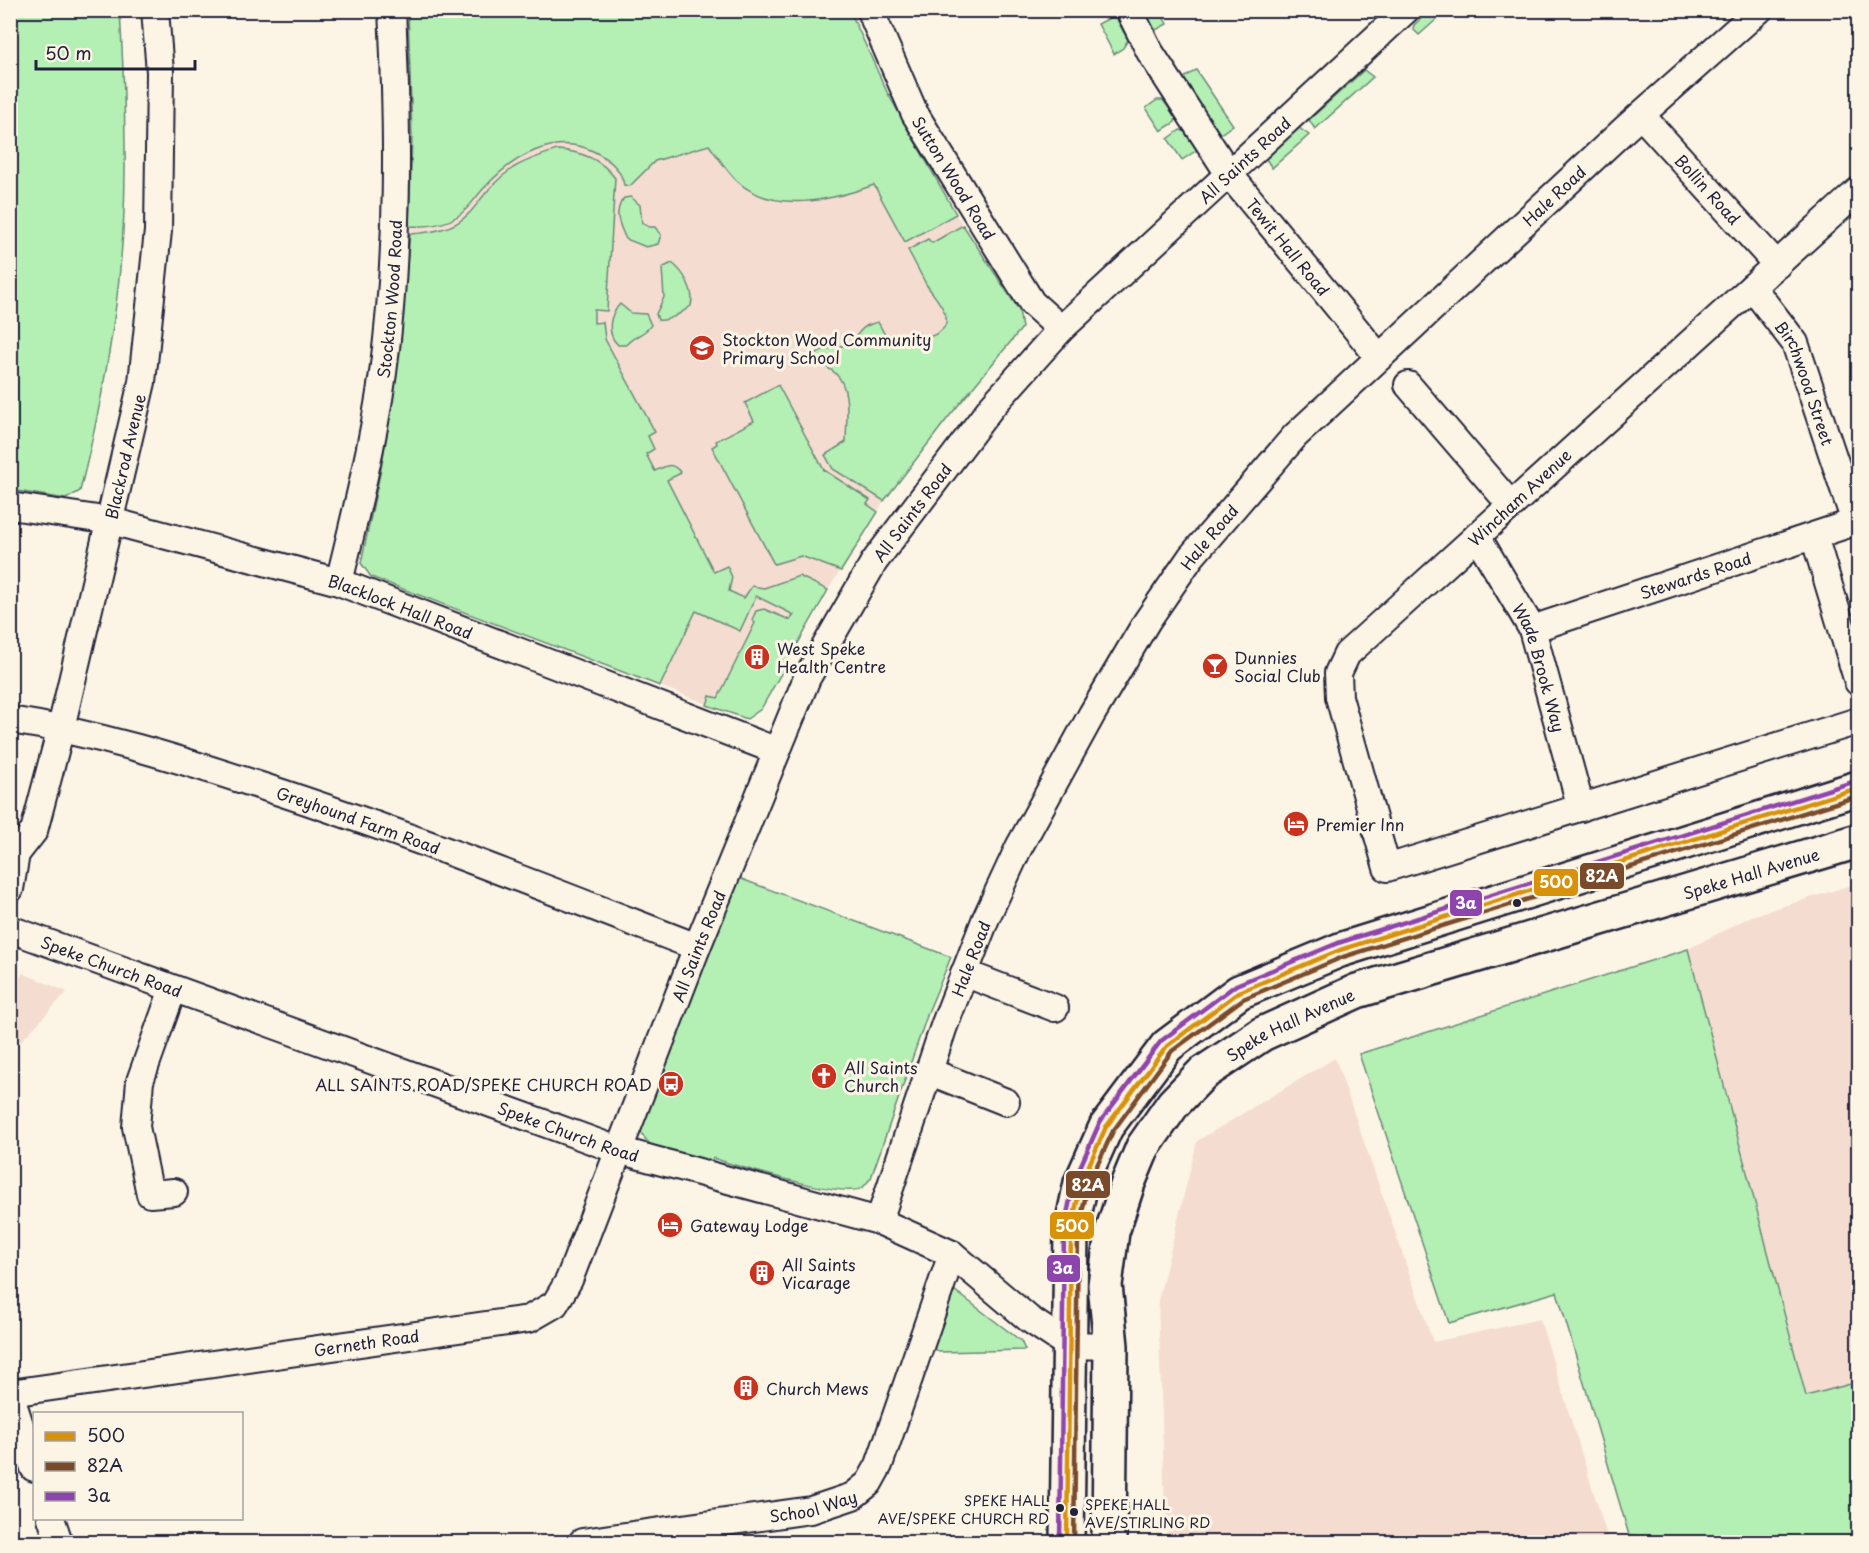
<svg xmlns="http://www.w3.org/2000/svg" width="1869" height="1553" viewBox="0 0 1869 1553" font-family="'Playpen Sans',sans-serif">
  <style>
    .built { fill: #f4ddd0 }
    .green { fill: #b4efb4; stroke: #6b8878; stroke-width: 1.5 }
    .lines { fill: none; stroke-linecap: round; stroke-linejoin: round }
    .street-casing { stroke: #22223b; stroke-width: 30 }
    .secondary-casing { stroke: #22223b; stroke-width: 38 }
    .street { stroke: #fcf5e5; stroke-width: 26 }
    .secondary { stroke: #fcf5e5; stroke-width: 33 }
    .bus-1-casing { stroke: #fcf5e5; stroke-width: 9 }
    .bus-2-casing { stroke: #fcf5e5; stroke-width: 9 }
    .bus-3-casing { stroke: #fcf5e5; stroke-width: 9 }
    .bus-1 { stroke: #d79209; stroke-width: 4.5 }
    .bus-2 { stroke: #7a4b2a; stroke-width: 4.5 }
    .bus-3 { stroke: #8e44ad; stroke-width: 4.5 }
    .bus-dot { fill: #22223b; stroke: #fcf5e5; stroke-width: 2 }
    .labels { text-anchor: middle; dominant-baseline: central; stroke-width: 6; stroke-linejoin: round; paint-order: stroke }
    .bus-label { font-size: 14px; fill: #22223b; stroke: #fcf5e5; text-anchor: end }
    .street-label { font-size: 16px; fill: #22223b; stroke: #fcf5e5 }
    .poi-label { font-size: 16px; fill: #22223b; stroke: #fcf5e5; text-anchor: start }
    .line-badge { stroke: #fcf5e5; stroke-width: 2 }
    .badge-label { font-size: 16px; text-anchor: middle; font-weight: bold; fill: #fff }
  </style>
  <rect width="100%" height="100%" fill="#fcf5e5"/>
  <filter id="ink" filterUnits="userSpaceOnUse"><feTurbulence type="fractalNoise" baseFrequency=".0167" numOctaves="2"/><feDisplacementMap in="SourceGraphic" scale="12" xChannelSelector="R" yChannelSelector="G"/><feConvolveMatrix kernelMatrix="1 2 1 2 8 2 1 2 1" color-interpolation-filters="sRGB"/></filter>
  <g filter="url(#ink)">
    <g class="built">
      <polygon points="408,11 850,11 887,92 956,214 1019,310 1022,328 947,419 884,501 828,590 761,709 747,719 371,577 361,563 381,469 396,380 410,234 412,137"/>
      <polygon points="1858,883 1858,1382 1806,1396 1688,949 1752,916"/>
      <polygon points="23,973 67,992 11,1052 11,990"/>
      <polygon points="1335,1058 1433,1342 1540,1319 1609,1542 1169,1542 1165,1510 1158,1301 1197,1141"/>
    </g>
    <g class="green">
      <polygon points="1430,10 1446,11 1419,35 1413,29 1414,25"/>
      <path d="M10 11H120C124 78 127 144 124 212 120 306 103 400 80 491L66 499 11 490Z"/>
      <path d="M408 11H850L887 92 956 214 905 242 874 185C832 200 774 215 737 181 726 170 718 157 709 145L655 161 630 186 624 185C621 169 610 160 595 152 555 132 514 156 486 186 476 196 470 208 458 216 443 226 426 227 409 226L412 137Z"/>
      <polygon points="1140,11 1160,11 1167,24 1154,31 1150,29"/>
      <polygon points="1111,17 1116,18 1128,40 1123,48 1114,54 1098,24"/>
      <polygon points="1196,70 1233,125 1219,135 1181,80"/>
      <polygon points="1364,70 1373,77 1315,129 1309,120"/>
      <polygon points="1157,100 1163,100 1176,118 1175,122 1161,131 1146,108"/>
      <polygon points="1299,128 1309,135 1272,168 1266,159"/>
      <polygon points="1180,130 1184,131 1197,150 1182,160 1168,139"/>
      <path d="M557 150C579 151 601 159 615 178L607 311 594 310V323L603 322 605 339 655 432 648 436 654 449 646 454 655 471C667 466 671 461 681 473L667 480 714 572 727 566 732 577 729 591 744 598 752 586 764 588 799 576 828 590 761 709 747 719 707 705 710 696 718 698 755 623 752 620 756 611 764 609 790 620 794 615 756 596 740 631 696 611 660 686 371 577 361 563 381 469 396 380 410 234C483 229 465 201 513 168 526 160 542 155 557 150Z"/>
      <path d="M631 197 640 205 642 223 649 227H655L661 235 658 244 646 247 626 239C619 225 613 211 624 198Z"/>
      <path d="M963 225 1019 310 1022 328 947 419 884 501 833 469 825 455 846 442C846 422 852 388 835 373 827 366 819 365 814 355 824 346 836 349 847 344 860 338 855 327 878 322L885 335 905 334 910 342 917 333 929 337C964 325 937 301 926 284 920 273 914 261 908 250L928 239 932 243Z"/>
      <path d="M672 263C684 272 695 291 691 306 682 312 669 322 658 320L656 314 664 297 662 268Z"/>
      <path d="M620 304 631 313 646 314 651 325C646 334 633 336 626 345H618C606 334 609 315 620 304Z"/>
      <polygon points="778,385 824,470 870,500 867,504 878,512 841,571 801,556 774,564 712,447 717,444 716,441 754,421 745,403"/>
      <path d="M736 877 951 957 929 1010 871 1178C868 1181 865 1186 862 1188 845 1199 736 1166 713 1158L710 1166C683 1158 647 1156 639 1126Z"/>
      <polygon points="1688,949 1806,1396 1858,1382 1858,1542 1699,1542 1629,1535 1557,1292 1449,1323 1359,1054"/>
      <polygon points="954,1290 1021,1341 1025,1350 939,1352 932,1347"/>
    </g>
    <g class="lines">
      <g class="street-casing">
        <g id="street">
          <path id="s1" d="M870 10 915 114 1032 303 1061 329"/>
          <path id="s2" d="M1129 10 1150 52 1229 174 1378 356"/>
          <path id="s3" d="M1641 115 1777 265"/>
          <polyline points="1858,191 1347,654 1338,673 1339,697 1387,868 1858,721"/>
          <path id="s4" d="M1752 287 1795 343 1855 522"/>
          <polyline points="1408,385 1510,504"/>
          <path id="s5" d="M10 506 111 521 339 582 777 751"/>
          <path id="s6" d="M1477 536 1532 629 1581 808"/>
          <polyline points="1814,536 1858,682"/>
          <path id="s7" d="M339 582C356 513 373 444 383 373 399 253 398 132 392 10"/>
          <path id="s8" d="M1532 629 1858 521"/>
          <path id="s9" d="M10 720C96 733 179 759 261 786 409 834 552 891 697 947"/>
          <path id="s10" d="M10 889 16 854 34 831 61 728 142 382 158 231 160 72 155 10"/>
          <path id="s11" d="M10 929 618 1150 879 1221 952 1254 1029 1319 1068 1345 1111 1346"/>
          <polyline points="964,973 1055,1008"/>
          <polyline points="173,989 140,1081 136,1127 150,1194 174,1192"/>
          <polyline points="928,1071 1006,1102"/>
          <path id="s12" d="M879 1221 944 1026 986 918 1019 847 1092 714 1147 621 1191 557 1295 436 1626 128 1759 10"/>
          <path id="s13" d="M10 1393 529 1319 555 1304 569 1280 697 947 807 678 874 562 992 406 1061 329 1406 10"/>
          <polyline points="10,1394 34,1468"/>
          <polyline points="51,1518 59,1542"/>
          <path id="s14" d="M582 1542 811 1510 853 1496 869 1483 879 1465 952 1254"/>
        </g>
      </g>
      <g class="secondary-casing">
        <g id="secondary">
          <polyline points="1067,1542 1071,1230 1081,1183 1106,1127 1167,1046 1239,992 1340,950 1858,788"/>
          <path id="s15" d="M1109 1542 1111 1346 1105 1285 1112 1232 1128 1183 1143 1147 1173 1104 1202 1074 1262 1034 1357 991 1858 841"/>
        </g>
      </g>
      <use href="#street" class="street"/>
      <use href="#secondary" class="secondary"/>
      <g class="bus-1-casing">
        <polyline id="bus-1" points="1067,1542 1071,1230 1081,1183 1106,1127 1167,1046 1239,992 1340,950 1858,788"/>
      </g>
      <g class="bus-2-casing">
        <polyline id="bus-2" points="1074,1542 1078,1231 1088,1185 1113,1131 1172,1051 1243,999 1343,957 1858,796"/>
      </g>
      <g class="bus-3-casing">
        <polyline id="bus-3" points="1060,1542 1064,1228 1074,1181 1100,1122 1161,1041 1236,985 1338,943 1856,781"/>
      </g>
      <use href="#bus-1" class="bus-1"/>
      <use href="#bus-2" class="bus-2"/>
      <use href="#bus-3" class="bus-3"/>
    </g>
  </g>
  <defs>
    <g id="school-disc" transform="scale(1.35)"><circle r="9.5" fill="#c8321e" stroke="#fcf5e5"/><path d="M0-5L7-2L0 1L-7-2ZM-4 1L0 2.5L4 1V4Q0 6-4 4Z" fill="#fff"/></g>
    <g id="building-disc" transform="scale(1.35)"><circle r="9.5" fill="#c8321e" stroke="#fcf5e5"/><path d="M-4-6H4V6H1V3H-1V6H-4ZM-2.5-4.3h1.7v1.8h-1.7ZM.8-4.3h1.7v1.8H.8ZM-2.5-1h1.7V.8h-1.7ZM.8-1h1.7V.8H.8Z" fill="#fff"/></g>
    <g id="bar-disc" transform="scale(1.35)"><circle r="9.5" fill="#c8321e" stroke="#fcf5e5"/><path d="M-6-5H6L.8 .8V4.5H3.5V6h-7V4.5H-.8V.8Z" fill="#fff"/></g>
    <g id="hotel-disc" transform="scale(1.35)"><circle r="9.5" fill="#c8321e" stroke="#fcf5e5"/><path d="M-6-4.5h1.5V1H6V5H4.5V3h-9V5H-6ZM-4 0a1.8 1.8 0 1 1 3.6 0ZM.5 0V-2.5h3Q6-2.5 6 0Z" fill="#fff"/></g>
    <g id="church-disc" transform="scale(1.35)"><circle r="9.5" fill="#c8321e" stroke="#fcf5e5"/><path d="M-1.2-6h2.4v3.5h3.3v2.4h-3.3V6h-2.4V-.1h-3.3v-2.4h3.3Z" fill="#fff"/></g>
    <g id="bus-disc" transform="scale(1.35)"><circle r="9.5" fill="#c8321e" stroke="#fcf5e5"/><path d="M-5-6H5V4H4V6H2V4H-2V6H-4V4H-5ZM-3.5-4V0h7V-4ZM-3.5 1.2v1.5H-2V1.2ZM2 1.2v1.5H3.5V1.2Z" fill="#fff"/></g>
  </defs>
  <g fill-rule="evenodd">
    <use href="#school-disc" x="702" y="348"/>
    <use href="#building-disc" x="757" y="657"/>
    <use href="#bar-disc" x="1215" y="666"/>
    <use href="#hotel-disc" x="1296" y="824"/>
    <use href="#church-disc" x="824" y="1076"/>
    <use href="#bus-disc" x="671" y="1084"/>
    <use href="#hotel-disc" x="670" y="1225"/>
    <use href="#building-disc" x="762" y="1273"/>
    <use href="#building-disc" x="746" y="1388"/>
  </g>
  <g class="bus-dot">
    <circle cx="1517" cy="903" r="5"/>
    <circle cx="1060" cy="1508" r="5"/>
    <circle cx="1074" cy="1512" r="5"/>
  </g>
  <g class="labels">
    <g class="bus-label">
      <text x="1049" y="1500">SPEKE HALL<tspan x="1049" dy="18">AVE/SPEKE CHURCH RD</tspan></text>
      <text x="1085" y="1504" text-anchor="start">SPEKE HALL<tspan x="1085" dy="18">AVE/STIRLING RD</tspan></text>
    </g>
    <g class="street-label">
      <text stroke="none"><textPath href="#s13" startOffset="1912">All Saints Road</textPath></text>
      <text stroke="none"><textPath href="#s1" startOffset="188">Sutton Wood Road</textPath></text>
      <text stroke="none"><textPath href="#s3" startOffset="100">Bollin Road</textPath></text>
      <text stroke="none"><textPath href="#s12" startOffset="1250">Hale Road</textPath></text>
      <text stroke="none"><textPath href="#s2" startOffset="286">Tewit Hall Road</textPath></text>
      <text stroke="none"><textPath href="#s7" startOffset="288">Stockton Wood Road</textPath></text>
      <text stroke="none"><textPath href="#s4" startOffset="111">Birchwood Street</textPath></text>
      <text stroke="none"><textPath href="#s10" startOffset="450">Blackrod Avenue</textPath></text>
      <text transform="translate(1519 497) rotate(-43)">Wincham Avenue</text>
      <text stroke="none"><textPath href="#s13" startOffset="1426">All Saints Road</textPath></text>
      <text stroke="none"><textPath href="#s12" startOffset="764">Hale Road</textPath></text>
      <text stroke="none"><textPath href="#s8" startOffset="172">Stewards Road</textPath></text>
      <text stroke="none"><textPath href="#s5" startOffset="404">Blacklock Hall Road</textPath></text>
      <text stroke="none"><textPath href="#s6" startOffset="147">Wade Brook Way</textPath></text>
      <text stroke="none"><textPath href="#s9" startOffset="363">Greyhound Farm Road</textPath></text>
      <text stroke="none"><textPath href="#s15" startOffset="1083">Speke Hall Avenue</textPath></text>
      <text stroke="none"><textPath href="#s13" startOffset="940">All Saints Road</textPath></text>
      <text stroke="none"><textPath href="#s12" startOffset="278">Hale Road</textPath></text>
      <text stroke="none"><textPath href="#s11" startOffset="108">Speke Church Road</textPath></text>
      <text stroke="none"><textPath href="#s15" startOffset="597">Speke Hall Avenue</textPath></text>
      <text stroke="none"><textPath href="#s11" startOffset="594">Speke Church Road</textPath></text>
      <text stroke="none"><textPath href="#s13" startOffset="360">Gerneth Road</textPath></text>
      <text stroke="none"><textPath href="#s14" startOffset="234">School Way</textPath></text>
    </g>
    <g class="poi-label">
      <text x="722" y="339">Stockton Wood Community<tspan x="722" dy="18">Primary School</tspan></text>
      <text x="777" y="648">West Speke<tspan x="777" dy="18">Health Centre</tspan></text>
      <text x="1234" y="657">Dunnies<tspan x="1234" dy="18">Social Club</tspan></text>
      <text x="1316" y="824">Premier Inn</text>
      <text x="844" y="1067">All Saints<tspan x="844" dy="18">Church</tspan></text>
      <text x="652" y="1084" text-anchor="end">ALL SAINTS ROAD/SPEKE CHURCH ROAD</text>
      <text x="690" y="1225">Gateway Lodge</text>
      <text x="782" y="1264">All Saints<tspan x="782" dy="18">Vicarage</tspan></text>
      <text x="766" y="1388">Church Mews</text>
    </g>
  </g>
  <g class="line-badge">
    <rect x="1579" y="862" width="46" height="28" rx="6" fill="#7a4b2a"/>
    <rect x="1533" y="868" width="46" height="29" rx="6" fill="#d79209"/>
    <rect x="1449" y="889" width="34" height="28" rx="6" fill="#8e44ad"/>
    <rect x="1065" y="1170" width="46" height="29" rx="6" fill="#7a4b2a"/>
    <rect x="1049" y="1211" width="46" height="29" rx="6" fill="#d79209"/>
    <rect x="1046" y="1254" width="35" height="29" rx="6" fill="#8e44ad"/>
  </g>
  <g class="badge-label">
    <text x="1602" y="882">82A</text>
    <text x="1556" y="888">500</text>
    <text x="1466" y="909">3a</text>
    <text x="1088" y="1191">82A</text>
    <text x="1072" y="1232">500</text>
    <text x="1063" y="1274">3a</text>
  </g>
  <rect width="1869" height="1553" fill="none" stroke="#fcf5e5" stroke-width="36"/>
  <rect x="18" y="18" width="1833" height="1517" fill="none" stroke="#22223b" stroke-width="2" filter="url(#ink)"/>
  <rect x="33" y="1412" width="210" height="108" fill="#fcf5e5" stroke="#a5a1a1" stroke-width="1.5"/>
  <rect x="45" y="1432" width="30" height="9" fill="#d79209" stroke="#a5a1a1" stroke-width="1.5"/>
  <text x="87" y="1442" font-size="18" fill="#22223b">500</text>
  <rect x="45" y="1462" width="30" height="9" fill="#7a4b2a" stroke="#a5a1a1" stroke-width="1.5"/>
  <text x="87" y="1472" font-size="18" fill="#22223b">82A</text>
  <rect x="45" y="1492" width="30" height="9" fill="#8e44ad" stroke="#a5a1a1" stroke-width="1.5"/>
  <text x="87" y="1502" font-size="18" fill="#22223b">3a</text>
  <path d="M36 60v9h159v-9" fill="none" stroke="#22223b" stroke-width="3"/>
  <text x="45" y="60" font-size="18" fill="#22223b" stroke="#fcf5e5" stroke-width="4.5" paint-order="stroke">50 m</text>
</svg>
